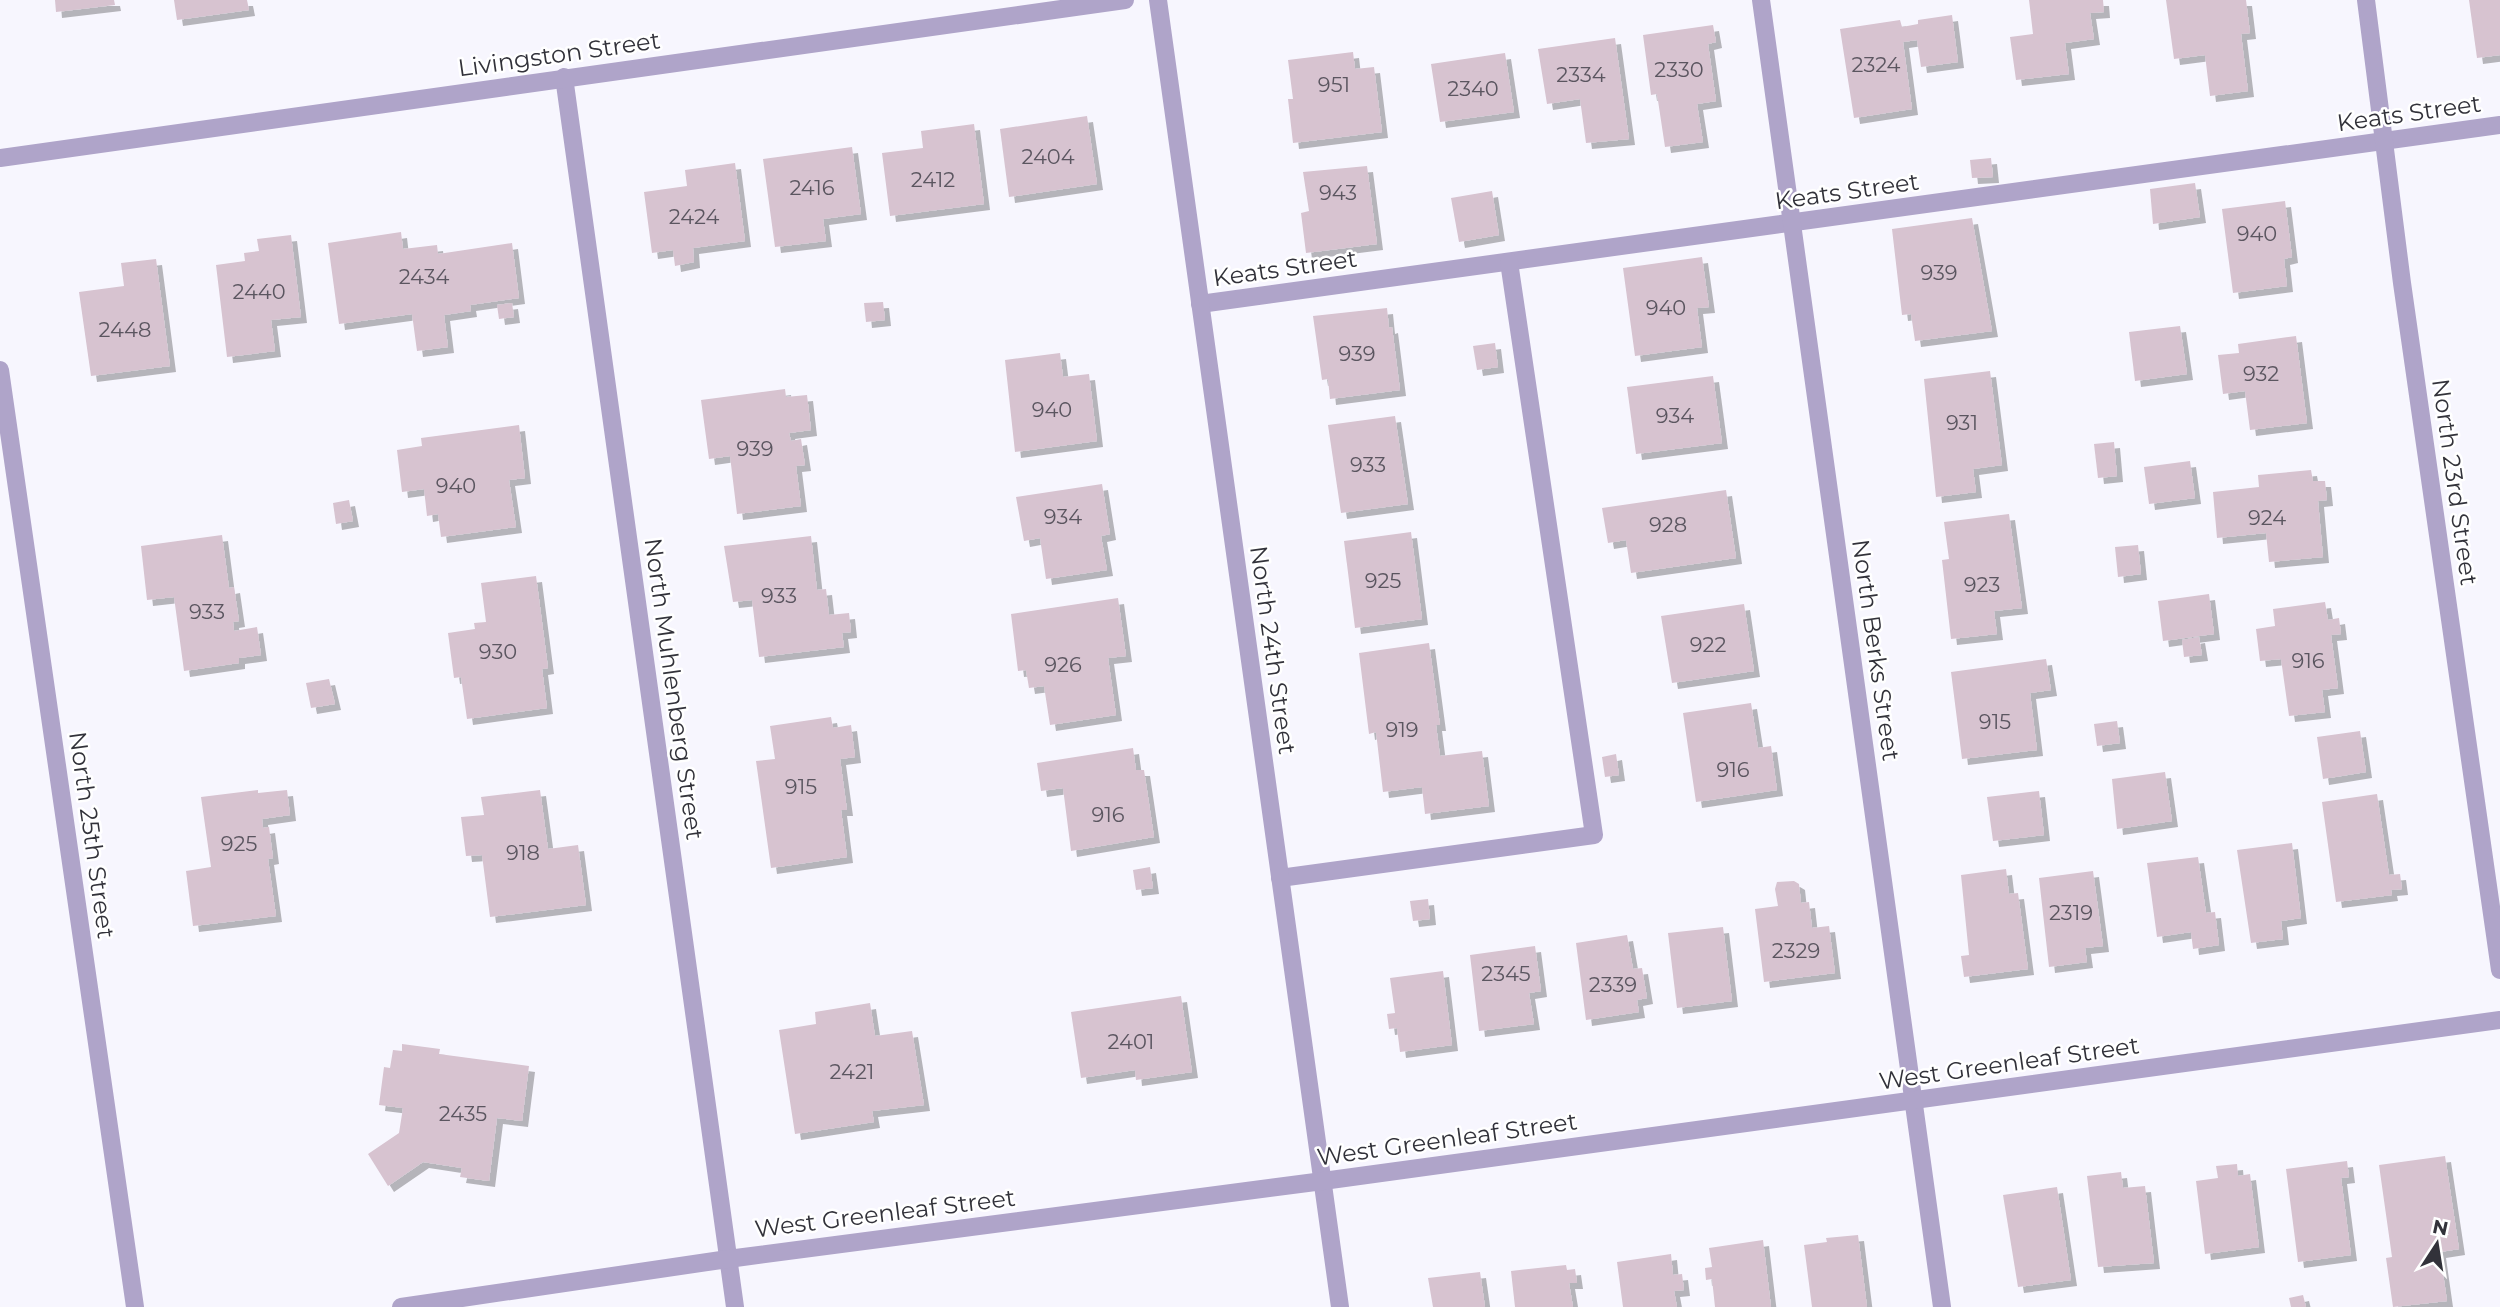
<svg xmlns="http://www.w3.org/2000/svg" width="2500" height="1307" viewBox="0 0 2500 1307" font-family="Montserrat,sans-serif">
  <style>
    .building { fill: #d7c3d0; filter: url(#shadow) }
    .lines { fill: none; stroke-linecap: round; stroke-linejoin: round }
    .service { stroke: #afa4c9; stroke-width: 18 }
    .minor { stroke: #afa4c9; stroke-width: 18 }
    .labels { text-anchor: middle; dominant-baseline: central; stroke-width: 5; stroke-linejoin: round; paint-order: stroke }
    .number-label { font-size: 21px; fill: #5b5660 }
    .street-label { font-size: 24px; fill: #32323a; stroke: #fff }
  </style>
  <defs>
    <filter id="shadow"><feDropShadow dx="6" dy="6" stdDeviation="0" flood-color="#0004"/></filter>
  </defs>
  <rect width="100%" height="100%" fill="#f7f6fe"/>
  <g class="building">
    <polygon points="55,0 114,0 115,5 56,12"/>
    <polygon points="174,0 247,0 249,10 177,20"/>
    <polygon points="2029,0 2103,0 2104,12 2090,13 2094,39 2065,43 2069,74 2016,80 2010,37 2033,34"/>
    <polygon points="2166,0 2246,0 2250,33 2241,34 2248,91 2210,96 2205,55 2174,59"/>
    <polygon points="2469,0 2500,0 2500,55 2477,58"/>
    <polygon points="1952,15 1958,62 1921,67 1917,40 1903,42 1912,109 1854,118 1840,29 1900,20 1902,27 1918,24 1918,20"/>
    <polygon points="1713,25 1716,42 1708,44 1716,101 1697,104 1703,142 1665,147 1657,94 1651,95 1643,35"/>
    <polygon points="1615,38 1629,139 1586,143 1580,99 1547,104 1538,49"/>
    <polygon points="1353,52 1355,69 1374,67 1382,132 1293,143 1288,99 1293,99 1288,60"/>
    <polygon points="1505,53 1514,112 1440,122 1431,64"/>
    <polygon points="1087,116 1097,184 1009,197 1000,129"/>
    <polygon points="974,124 984,204 890,216 882,153 923,148 921,131"/>
    <polygon points="852,147 861,214 823,219 826,241 775,247 763,159"/>
    <polygon points="1991,158 1993,177 1972,178 1970,160"/>
    <polygon points="735,163 745,241 693,248 694,262 675,266 673,250 652,253 644,192 687,186 685,170"/>
    <polygon points="1367,166 1377,244 1306,253 1301,213 1309,211 1303,172"/>
    <polygon points="2195,183 2200,217 2153,224 2150,189"/>
    <polygon points="1492,191 1499,235 1459,242 1451,198"/>
    <polygon points="2285,201 2292,257 2284,259 2287,286 2233,293 2222,209"/>
    <polygon points="1972,218 1992,331 1915,341 1911,314 1902,315 1892,229"/>
    <polygon points="401,232 403,249 437,245 438,254 512,243 519,298 470,305 471,311 444,315 448,347 417,351 412,314 339,324 328,243"/>
    <polygon points="291,235 301,317 271,320 275,351 227,357 216,265 245,261 244,253 259,251 257,239"/>
    <polygon points="1702,257 1709,307 1697,308 1702,347 1635,356 1623,268"/>
    <polygon points="156,259 170,366 91,376 79,292 124,286 121,263"/>
    <polygon points="883,302 885,320 866,322 864,303"/>
    <polygon points="512,303 514,317 499,319 497,305"/>
    <polygon points="1387,308 1389,328 1392,327 1400,390 1330,399 1328,379 1322,380 1313,316"/>
    <polygon points="2180,326 2187,374 2135,381 2129,332"/>
    <polygon points="2296,336 2307,423 2250,430 2245,391 2223,394 2218,355 2239,353 2238,344"/>
    <polygon points="1495,343 1498,367 1477,370 1473,346"/>
    <polygon points="1060,353 1063,377 1089,374 1097,441 1015,452 1005,360"/>
    <polygon points="1990,371 2002,465 1973,469 1976,492 1936,497 1924,379"/>
    <polygon points="1713,376 1722,443 1636,454 1627,387"/>
    <polygon points="785,389 786,397 807,395 811,430 789,433 791,441 801,439 805,465 796,466 801,506 737,514 730,456 709,459 701,400"/>
    <polygon points="1395,416 1408,504 1341,513 1328,425"/>
    <polygon points="519,425 525,478 509,480 516,527 441,537 438,514 427,516 424,489 402,492 397,450 422,446 421,438"/>
    <polygon points="2114,442 2117,476 2098,478 2094,444"/>
    <polygon points="2190,461 2195,498 2149,504 2144,467"/>
    <polygon points="2311,470 2313,481 2325,481 2327,500 2318,501 2323,557 2269,562 2266,533 2217,538 2213,492 2259,487 2258,475"/>
    <polygon points="1102,484 1110,534 1101,536 1107,570 1046,579 1040,538 1024,541 1016,497"/>
    <polygon points="1726,490 1736,558 1631,573 1626,540 1608,543 1602,508"/>
    <polygon points="349,500 353,521 336,524 333,503"/>
    <polygon points="2009,514 2022,608 1994,611 1997,634 1951,639 1942,560 1949,559 1944,522"/>
    <polygon points="1411,532 1422,619 1355,628 1344,541"/>
    <polygon points="222,535 229,588 234,587 239,621 233,622 234,631 257,627 261,655 239,658 239,663 184,671 174,597 147,600 141,546"/>
    <polygon points="811,536 817,590 826,589 829,615 849,613 851,632 842,633 844,647 759,657 752,600 733,602 724,546"/>
    <polygon points="2138,545 2141,574 2118,577 2115,547"/>
    <polygon points="536,576 548,668 542,669 547,708 467,719 461,677 454,678 448,633 475,629 474,623 486,622 481,583"/>
    <polygon points="2209,594 2214,634 2163,641 2158,601"/>
    <polygon points="1118,598 1126,656 1108,658 1116,715 1050,725 1044,686 1029,688 1026,670 1018,671 1011,614"/>
    <polygon points="2325,602 2328,620 2339,618 2341,634 2331,635 2338,688 2322,690 2325,712 2289,716 2281,659 2260,661 2256,629 2275,626 2273,609"/>
    <polygon points="1744,604 1754,671 1672,683 1661,616"/>
    <polygon points="2199,637 2202,655 2184,657 2182,640"/>
    <polygon points="1429,643 1440,725 1436,725 1440,756 1482,751 1489,806 1425,814 1422,787 1383,792 1376,732 1369,734 1359,653"/>
    <polygon points="2046,659 2051,690 2030,693 2037,750 1962,759 1951,672"/>
    <polygon points="329,679 335,704 311,708 306,683"/>
    <polygon points="1751,703 1758,748 1771,746 1777,790 1696,802 1683,713"/>
    <polygon points="831,717 833,728 851,725 855,757 840,759 847,810 841,810 847,857 771,868 756,761 775,759 770,726"/>
    <polygon points="2117,721 2120,743 2097,746 2094,724"/>
    <polygon points="2360,731 2366,772 2323,779 2317,737"/>
    <polygon points="1133,748 1136,770 1144,770 1154,837 1071,851 1063,788 1041,791 1037,763"/>
    <polygon points="1616,754 1619,775 1605,777 1602,757"/>
    <polygon points="2165,772 2172,821 2117,829 2112,779"/>
    <polygon points="258,790 258,793 287,790 290,815 262,819 263,828 269,827 273,858 268,859 276,916 193,926 186,871 211,867 201,797"/>
    <polygon points="540,790 548,849 578,845 586,905 490,917 482,855 466,856 461,817 484,815 481,797"/>
    <polygon points="2039,791 2044,835 1993,841 1987,797"/>
    <polygon points="2377,794 2389,875 2400,874 2402,889 2391,890 2392,895 2336,902 2322,802"/>
    <polygon points="2292,843 2301,918 2281,921 2283,939 2251,943 2237,850"/>
    <polygon points="2198,857 2206,913 2215,912 2219,945 2193,949 2191,932 2157,937 2147,863"/>
    <polygon points="1150,867 1153,888 1136,890 1133,870"/>
    <polygon points="2006,869 2009,894 2018,893 2028,969 1964,977 1961,956 1969,955 1961,875"/>
    <polygon points="2093,871 2103,946 2085,948 2087,962 2049,967 2039,878"/>
    <polygon points="1794,881 1799,884 1801,903 1809,902 1812,928 1829,926 1835,973 1764,982 1755,909 1778,906 1775,889 1777,882"/>
    <polygon points="1428,899 1430,919 1413,921 1410,901"/>
    <polygon points="1723,927 1732,1001 1677,1008 1668,933"/>
    <polygon points="1627,935 1633,969 1642,968 1647,998 1637,1000 1639,1012 1586,1020 1576,943"/>
    <polygon points="1535,946 1541,991 1529,993 1534,1024 1479,1031 1470,955"/>
    <polygon points="1443,971 1452,1045 1400,1052 1397,1028 1389,1029 1387,1014 1395,1013 1390,978"/>
    <polygon points="1181,996 1192,1072 1136,1080 1135,1070 1081,1078 1071,1012"/>
    <polygon points="870,1003 875,1036 912,1031 924,1105 872,1111 874,1122 795,1134 779,1030 816,1024 815,1012"/>
    <polygon points="402,1044 440,1049 439,1054 529,1066 522,1121 497,1118 489,1181 460,1177 462,1168 423,1162 388,1186 368,1154 399,1133 403,1108 379,1105 384,1067 390,1068 393,1050 402,1051"/>
    <polygon points="2445,1156 2459,1249 2440,1252 2447,1301 2393,1307 2386,1258 2392,1257 2379,1165"/>
    <polygon points="2347,1161 2349,1177 2341,1178 2351,1255 2298,1262 2286,1169"/>
    <polygon points="2237,1164 2238,1176 2250,1174 2259,1247 2205,1254 2196,1181 2218,1178 2216,1166"/>
    <polygon points="2121,1172 2123,1188 2145,1186 2154,1263 2098,1267 2087,1176"/>
    <polygon points="2057,1187 2071,1280 2018,1287 2003,1195"/>
    <polygon points="1858,1235 1867,1307 1812,1307 1804,1245 1827,1242 1826,1238"/>
    <polygon points="1763,1240 1771,1307 1715,1307 1712,1279 1706,1280 1705,1268 1712,1267 1709,1248"/>
    <polygon points="1671,1254 1673,1275 1682,1274 1684,1290 1674,1291 1677,1307 1623,1307 1617,1262"/>
    <polygon points="1566,1265 1567,1270 1575,1269 1577,1283 1569,1283 1573,1307 1515,1307 1511,1271"/>
    <polygon points="1480,1272 1485,1307 1433,1307 1428,1278"/>
    <polygon points="2303,1295 2306,1307 2291,1307 2289,1298"/>
  </g>
  <g class="lines">
    <g class="service">
      <polyline points="1200,304 2500,125"/>
      <polyline points="1280,878 1594,835 1509,262"/>
    </g>
    <g class="minor">
      <polyline points="1158,0 1340,1307"/>
      <polyline points="1761,0 1942,1307"/>
      <polyline points="2366,0 2402,283 2500,970"/>
      <polyline points="564,77 735,1307"/>
      <polyline points="0,158 1125,0"/>
      <polyline points="0,370 135,1307"/>
      <polyline points="401,1307 728,1259 1323,1181 2500,1020"/>
    </g>
  </g>
  <g class="labels">
    <g class="number-label">
      <text x="1876" y="64">2324</text>
      <text x="1679" y="69">2330</text>
      <text x="1581" y="74">2334</text>
      <text x="1334" y="84">951</text>
      <text x="1473" y="88">2340</text>
      <text x="1048" y="156">2404</text>
      <text x="933" y="179">2412</text>
      <text x="812" y="187">2416</text>
      <text x="1338" y="192">943</text>
      <text x="694" y="216">2424</text>
      <text x="2257" y="233">940</text>
      <text x="1939" y="272">939</text>
      <text x="424" y="276">2434</text>
      <text x="259" y="291">2440</text>
      <text x="1666" y="307">940</text>
      <text x="125" y="329">2448</text>
      <text x="1357" y="353">939</text>
      <text x="2261" y="373">932</text>
      <text x="1052" y="409">940</text>
      <text x="1675" y="415">934</text>
      <text x="1962" y="422">931</text>
      <text x="755" y="448">939</text>
      <text x="1368" y="464">933</text>
      <text x="456" y="485">940</text>
      <text x="1063" y="516">934</text>
      <text x="2267" y="517">924</text>
      <text x="1668" y="524">928</text>
      <text x="1383" y="580">925</text>
      <text x="1982" y="584">923</text>
      <text x="779" y="595">933</text>
      <text x="207" y="611">933</text>
      <text x="1708" y="644">922</text>
      <text x="498" y="651">930</text>
      <text x="2308" y="660">916</text>
      <text x="1063" y="664">926</text>
      <text x="1995" y="721">915</text>
      <text x="1402" y="729">919</text>
      <text x="1733" y="769">916</text>
      <text x="801" y="786">915</text>
      <text x="1108" y="814">916</text>
      <text x="239" y="843">925</text>
      <text x="523" y="852">918</text>
      <text x="2071" y="912">2319</text>
      <text x="1796" y="950">2329</text>
      <text x="1506" y="973">2345</text>
      <text x="1613" y="984">2339</text>
      <text x="1131" y="1041">2401</text>
      <text x="852" y="1071">2421</text>
      <text x="463" y="1113">2435</text>
    </g>
    <g class="street-label">
      <text transform="translate(559 54) rotate(-8)">Livingston Street</text>
      <text transform="translate(2409 113) rotate(-8)">Keats Street</text>
      <text transform="translate(1847 191) rotate(-8)">Keats Street</text>
      <text transform="translate(1285 268) rotate(-8)">Keats Street</text>
      <text transform="translate(2455 482) rotate(82)">North 23rd Street</text>
      <text transform="translate(1273 650) rotate(82)">North 24th Street</text>
      <text transform="translate(1876 650) rotate(82)">North Berks Street</text>
      <text transform="translate(674 689) rotate(82)">North Muhlenberg Street</text>
      <text transform="translate(92 835) rotate(82)">North 25th Street</text>
      <text transform="translate(2009 1063) rotate(-8)">West Greenleaf Street</text>
      <text transform="translate(1447 1139) rotate(-8)">West Greenleaf Street</text>
      <text transform="translate(885 1213) rotate(-7)">West Greenleaf Street</text>
    </g>
  </g>
  <g transform="translate(2437 1244) rotate(12)" stroke="#ffffff" stroke-width="5" paint-order="stroke">
  <path d="M0-5L12 26L0 18L-12 26Z" fill="#32323a"/>
  <text y="-10" font-size="19" font-weight="bold" text-anchor="middle" fill="#32323a">N</text>
  </g>
</svg>
